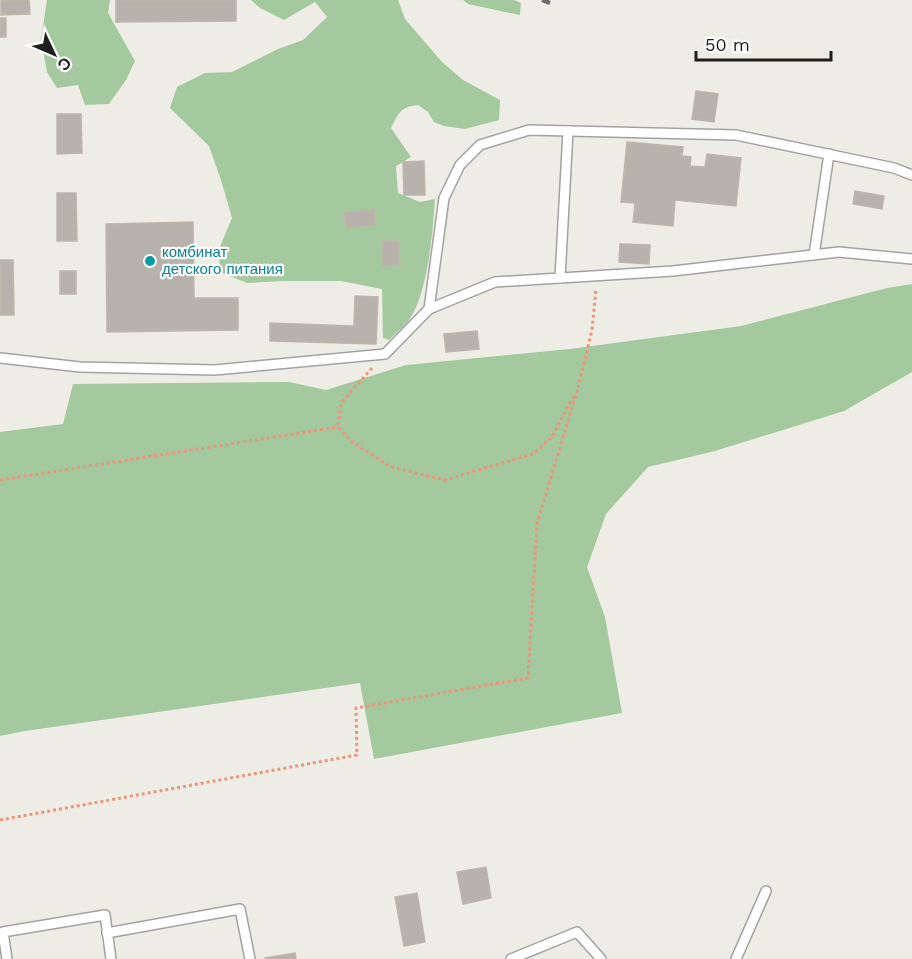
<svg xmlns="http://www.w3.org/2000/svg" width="912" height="959" viewBox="0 0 912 959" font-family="'Work Sans',sans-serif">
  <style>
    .forest { fill: #a5c99e }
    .building { fill: #b7b2ab; stroke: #beb6a9; stroke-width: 1.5 }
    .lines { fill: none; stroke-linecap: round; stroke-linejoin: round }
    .lane-casing { stroke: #a2a2a2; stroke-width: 12 }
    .path { stroke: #ec9579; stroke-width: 3; stroke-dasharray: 3 3; stroke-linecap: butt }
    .lane { stroke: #fff; stroke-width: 9 }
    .rail { stroke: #6c6c6c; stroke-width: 4.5; stroke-dasharray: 12 12; stroke-linecap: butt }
    .culture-dot { fill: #0f9aa8; stroke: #fff; stroke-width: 2 }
    .labels { text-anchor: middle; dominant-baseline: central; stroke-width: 4.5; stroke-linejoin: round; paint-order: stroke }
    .culture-label { font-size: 15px; fill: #0d838f; stroke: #fff; text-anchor: start }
  </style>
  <rect width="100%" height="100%" fill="#eeede5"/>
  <g class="forest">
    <polygon points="47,0 110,0 108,13 135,61 126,80 109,104 85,105 78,85 57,88 47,72 41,40"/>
    <path d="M251 0H398L405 19 442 62 463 80 500 100 499 120 465 129 444 126 434 122 428 112 418 105C400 107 399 113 391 128L411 157 396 166 398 193 420 202 435 199C433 231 428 293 409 320 404 327 396 333 389 340L383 338 382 289 341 281H283L247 283 220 272 219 249 232 218 221 180 209 146 170 108 177 87 205 73 232 72 278 49 303 40 327 17 315 2 284 20 260 8Z"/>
    <polygon points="463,0 514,0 521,3 520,15 468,4"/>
    <polygon points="912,284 912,372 844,411 715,451 648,467 606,514 587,567 605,617 622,713 374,759 360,683 25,731 0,736 0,432 63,424 73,384 289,382 326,390 406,365 570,349 741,326 887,288"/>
  </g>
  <g class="building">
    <polygon points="1,0 29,0 30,14 1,15"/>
    <polygon points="116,0 236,0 236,21 116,22"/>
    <rect x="0" y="18" width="6" height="19"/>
    <polygon points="696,91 718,94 714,122 692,119"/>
    <polygon points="57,114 81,114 82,153 57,154"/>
    <polygon points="627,142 683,147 682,156 691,157 690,166 705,167 707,154 741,158 736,206 675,200 673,226 633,222 635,203 621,202"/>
    <polygon points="424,161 425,195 404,195 403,162"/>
    <polygon points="855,191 884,196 882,209 853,204"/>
    <polygon points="57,193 76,193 77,241 57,241"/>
    <polygon points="374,209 376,225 346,228 344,213"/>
    <polygon points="193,222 194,298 238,298 238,330 107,332 106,224"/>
    <polygon points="382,241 398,241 400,264 383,266"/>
    <polygon points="620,244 650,245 649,264 619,262"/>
    <polygon points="0,260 13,260 14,315 0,315"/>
    <rect x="60" y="271" width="16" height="23"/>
    <polygon points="355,296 378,297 376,344 270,341 270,323 354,326"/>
    <polygon points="477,331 479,349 446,352 444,334"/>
    <polygon points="486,867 491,898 463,904 457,872"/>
    <polygon points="417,893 425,942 404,946 395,897"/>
    <polygon points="295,953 296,959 266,959 265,958"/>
  </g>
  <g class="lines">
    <g class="lane-casing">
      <g id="lane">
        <polyline points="814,255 829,154"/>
        <polyline points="560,278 568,131"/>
        <polyline points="429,309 444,198 460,165 480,145 529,130 736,135 894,168 912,175"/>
        <polyline points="0,358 80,367 215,370 385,354 429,309 495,282 673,271 839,252 912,259"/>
        <polyline points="107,933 240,909 250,959"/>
        <polyline points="7,959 3,932 105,915 111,959"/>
        <polyline points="511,959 577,932 601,959"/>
        <polyline points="736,959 766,891"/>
      </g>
    </g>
    <g class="path">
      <polyline points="372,368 341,403 338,427 351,441 391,467 445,480 533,454 552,437 573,397"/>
      <polyline points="578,388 592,330 596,289"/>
      <polyline points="0,480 338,427"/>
      <polyline points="0,820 357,755 356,708 528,678 537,524 578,388"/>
    </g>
    <use href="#lane" class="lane"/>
    <polyline class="rail" points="542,0 550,3"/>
  </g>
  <circle class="culture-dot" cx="150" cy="261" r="6"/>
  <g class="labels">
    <g class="culture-label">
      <text x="162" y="252">комбинат<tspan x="162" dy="17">детского питания</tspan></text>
    </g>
  </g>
  <g transform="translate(54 54) rotate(134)" stroke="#ffffff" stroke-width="4.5" paint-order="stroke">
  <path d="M0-4.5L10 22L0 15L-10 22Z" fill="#1e1e1e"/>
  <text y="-9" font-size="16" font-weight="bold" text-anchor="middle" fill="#1e1e1e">С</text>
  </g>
  <path d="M696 51v9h135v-9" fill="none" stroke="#1e1e1e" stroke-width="3"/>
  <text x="705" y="51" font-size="18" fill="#1e1e1e" stroke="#ffffff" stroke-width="4.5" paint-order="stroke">50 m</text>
</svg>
